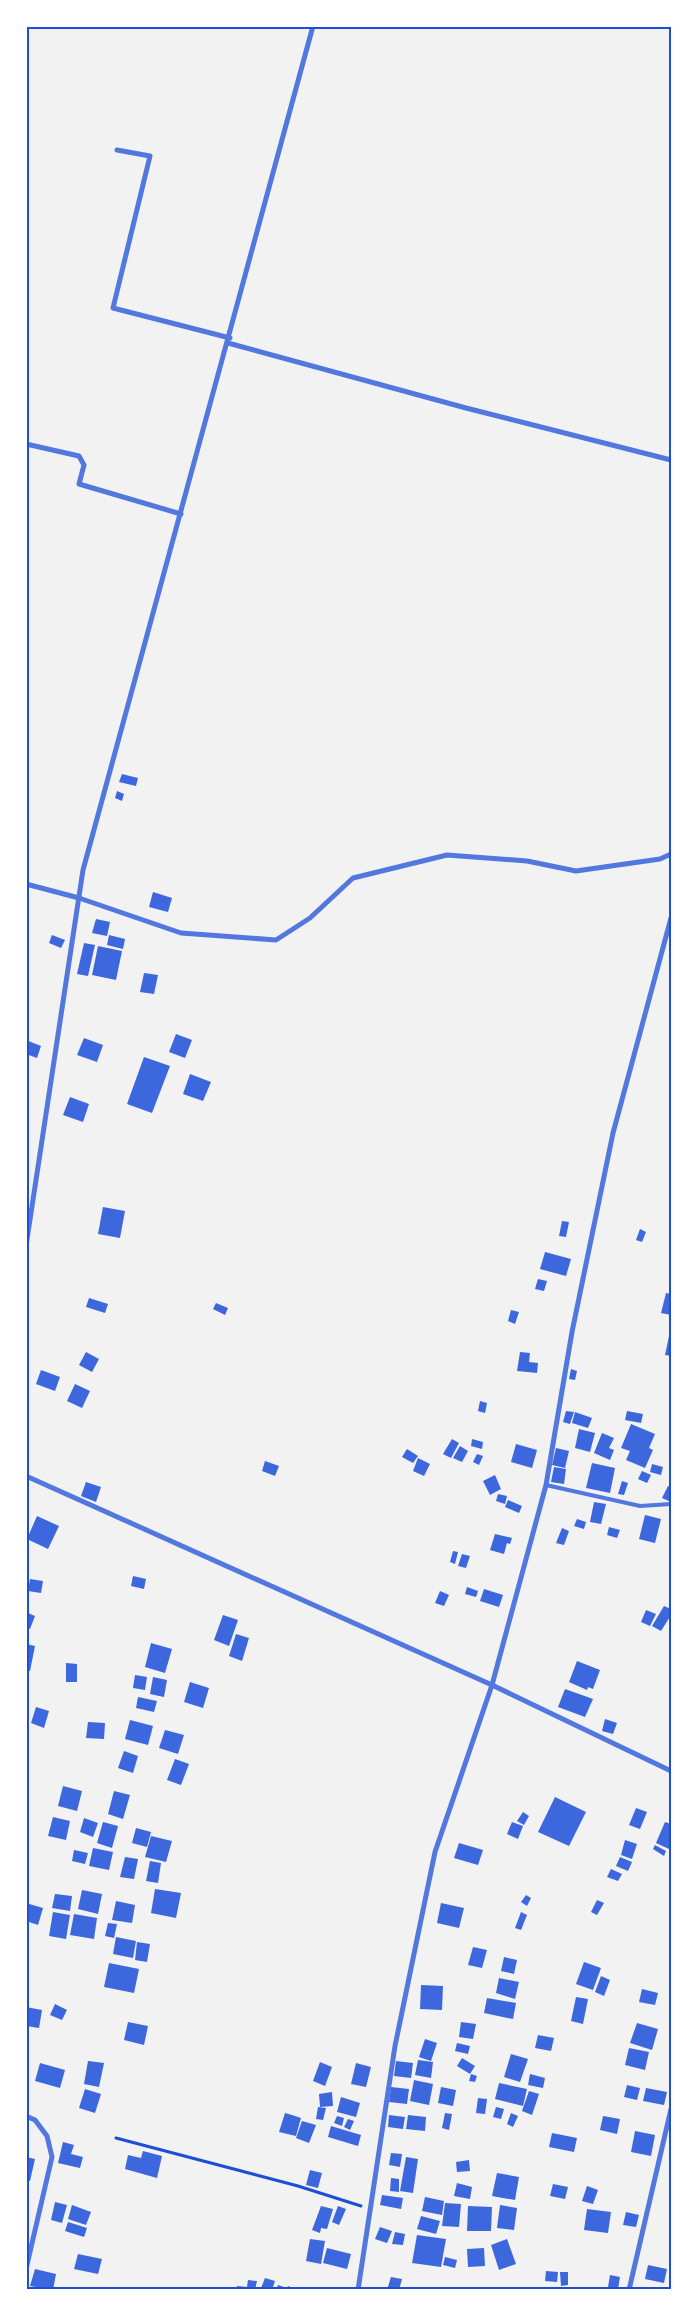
<svg xmlns="http://www.w3.org/2000/svg" width="697" height="2316" viewBox="0 0 697 2316" font-family="Lato,sans-serif">
  <style>
    .building { fill: #3d67dc }
    .lines { fill: none; stroke-linecap: round; stroke-linejoin: round }
    .path { stroke: #1d4ed8; stroke-width: 3 }
    .service { stroke: #5277de; stroke-width: 4 }
    .minor { stroke: #5277de; stroke-width: 5 }
    .neatline { fill: none; stroke: #1d4ed8; stroke-width: 2 }
  </style>
  <rect width="100%" height="100%" fill="#f2f2f2"/>
  <g class="building">
    <polygon points="122,774 138,778 136,786 119,782"/>
    <polygon points="117,791 124,794 122,801 115,798"/>
    <polygon points="153,892 172,898 168,912 149,907"/>
    <polygon points="96,919 110,922 107,936 92,933"/>
    <polygon points="52,935 65,940 61,948 49,943"/>
    <polygon points="109,935 125,939 123,949 107,945"/>
    <polygon points="84,943 95,945 88,976 77,974"/>
    <polygon points="98,946 122,951 116,980 92,975"/>
    <polygon points="144,973 158,975 154,994 140,992"/>
    <polygon points="176,1034 192,1040 185,1058 169,1052"/>
    <polygon points="84,1038 103,1045 97,1062 77,1055"/>
    <polygon points="26,1040 41,1046 37,1058 26,1054"/>
    <polygon points="144,1057 170,1066 152,1113 127,1104"/>
    <polygon points="190,1074 211,1082 203,1101 183,1094"/>
    <polygon points="70,1097 89,1104 83,1122 63,1115"/>
    <polygon points="103,1207 125,1211 120,1238 98,1234"/>
    <polygon points="562,1221 569,1222 566,1237 559,1236"/>
    <polygon points="640,1229 646,1232 642,1242 636,1240"/>
    <polygon points="545,1252 571,1259 566,1276 540,1269"/>
    <polygon points="538,1279 547,1281 544,1291 535,1289"/>
    <polygon points="666,1293 671,1294 671,1315 661,1313"/>
    <polygon points="89,1298 108,1304 105,1313 86,1307"/>
    <polygon points="216,1303 228,1308 225,1315 213,1309"/>
    <polygon points="511,1310 519,1312 515,1324 508,1321"/>
    <polygon points="669,1336 671,1336 671,1356 665,1355"/>
    <polygon points="86,1352 99,1359 92,1372 79,1365"/>
    <polygon points="520,1352 530,1353 529,1362 538,1363 537,1373 517,1371"/>
    <polygon points="571,1369 577,1371 575,1380 569,1379"/>
    <polygon points="41,1370 60,1377 55,1391 36,1384"/>
    <polygon points="75,1384 90,1391 82,1408 67,1401"/>
    <polygon points="480,1401 487,1403 485,1413 478,1411"/>
    <polygon points="566,1411 574,1412 570,1424 563,1422"/>
    <polygon points="627,1411 643,1414 641,1423 625,1420"/>
    <polygon points="575,1412 592,1418 588,1428 572,1423"/>
    <polygon points="631,1424 655,1434 649,1448 653,1450 645,1468 626,1460 630,1451 621,1448"/>
    <polygon points="579,1429 595,1433 590,1452 575,1448"/>
    <polygon points="602,1433 614,1438 609,1448 614,1450 610,1460 594,1453"/>
    <polygon points="452,1439 459,1443 451,1458 443,1454"/>
    <polygon points="472,1439 483,1442 482,1449 471,1446"/>
    <polygon points="516,1444 537,1450 532,1468 511,1462"/>
    <polygon points="460,1446 468,1451 462,1462 453,1458"/>
    <polygon points="556,1448 569,1451 565,1468 552,1465"/>
    <polygon points="407,1449 418,1456 413,1463 402,1457"/>
    <polygon points="477,1454 483,1456 479,1465 473,1462"/>
    <polygon points="418,1458 430,1464 424,1476 413,1471"/>
    <polygon points="265,1461 279,1466 275,1476 262,1471"/>
    <polygon points="592,1463 615,1468 610,1493 586,1488"/>
    <polygon points="652,1464 663,1467 661,1475 650,1472"/>
    <polygon points="554,1467 566,1469 564,1484 551,1482"/>
    <polygon points="642,1471 651,1475 647,1483 638,1479"/>
    <polygon points="495,1475 501,1489 490,1495 483,1481"/>
    <polygon points="622,1481 628,1483 624,1495 618,1494"/>
    <polygon points="86,1482 101,1487 96,1502 81,1496"/>
    <polygon points="668,1486 671,1487 671,1502 662,1498"/>
    <polygon points="498,1494 507,1496 505,1504 496,1501"/>
    <polygon points="508,1500 522,1506 519,1513 505,1507"/>
    <polygon points="594,1502 606,1504 601,1524 590,1522"/>
    <polygon points="645,1515 661,1519 655,1543 639,1539"/>
    <polygon points="37,1516 59,1526 48,1549 27,1539"/>
    <polygon points="577,1519 586,1522 584,1529 574,1526"/>
    <polygon points="609,1527 620,1530 617,1538 607,1535"/>
    <polygon points="562,1528 569,1531 564,1545 556,1543"/>
    <polygon points="495,1534 512,1538 510,1544 507,1543 504,1554 490,1550"/>
    <polygon points="453,1551 458,1552 455,1564 450,1562"/>
    <polygon points="462,1554 470,1556 466,1568 458,1566"/>
    <polygon points="133,1576 146,1579 144,1589 131,1586"/>
    <polygon points="30,1579 43,1581 41,1593 28,1591"/>
    <polygon points="467,1587 478,1591 476,1597 465,1594"/>
    <polygon points="484,1589 503,1595 499,1607 480,1601"/>
    <polygon points="440,1591 449,1595 444,1606 435,1603"/>
    <polygon points="664,1606 671,1609 671,1615 661,1631 652,1626"/>
    <polygon points="646,1610 656,1614 650,1626 641,1622"/>
    <polygon points="28,1613 35,1616 30,1629 26,1628"/>
    <polygon points="223,1615 238,1620 229,1646 214,1640"/>
    <polygon points="236,1634 249,1638 242,1661 229,1656"/>
    <polygon points="151,1643 172,1649 165,1673 145,1667"/>
    <polygon points="26,1644 35,1646 30,1671 26,1671"/>
    <polygon points="577,1661 600,1670 593,1689 588,1687 587,1690 569,1682"/>
    <polygon points="66,1663 77,1664 77,1682 66,1682"/>
    <polygon points="135,1675 147,1677 145,1690 133,1688"/>
    <polygon points="153,1677 167,1680 164,1697 150,1694"/>
    <polygon points="190,1682 209,1688 203,1708 184,1702"/>
    <polygon points="565,1689 593,1699 585,1717 558,1707"/>
    <polygon points="138,1697 157,1701 154,1712 136,1708"/>
    <polygon points="36,1707 49,1711 44,1728 31,1723"/>
    <polygon points="605,1719 617,1723 613,1734 602,1731"/>
    <polygon points="130,1720 153,1726 148,1745 125,1739"/>
    <polygon points="88,1722 105,1723 104,1739 86,1738"/>
    <polygon points="165,1730 184,1735 178,1754 159,1748"/>
    <polygon points="124,1751 138,1756 133,1773 118,1768"/>
    <polygon points="175,1759 189,1764 181,1785 167,1780"/>
    <polygon points="63,1786 82,1791 77,1811 58,1806"/>
    <polygon points="114,1791 130,1795 123,1819 108,1814"/>
    <polygon points="555,1797 586,1812 569,1846 538,1832"/>
    <polygon points="636,1808 647,1812 640,1829 629,1825"/>
    <polygon points="523,1812 529,1816 524,1825 517,1821"/>
    <polygon points="53,1817 70,1821 66,1840 48,1836"/>
    <polygon points="84,1818 98,1823 93,1837 80,1832"/>
    <polygon points="103,1822 118,1826 112,1848 97,1843"/>
    <polygon points="512,1822 523,1826 518,1839 507,1834"/>
    <polygon points="665,1822 671,1824 669,1849 656,1843"/>
    <polygon points="136,1828 151,1832 147,1847 132,1843"/>
    <polygon points="151,1836 172,1841 166,1862 145,1857"/>
    <polygon points="625,1840 637,1844 632,1859 621,1855"/>
    <polygon points="459,1843 483,1850 478,1865 454,1858"/>
    <polygon points="655,1845 666,1851 664,1856 653,1849"/>
    <polygon points="93,1848 113,1852 109,1870 89,1866"/>
    <polygon points="74,1850 88,1853 85,1864 72,1861"/>
    <polygon points="125,1857 138,1859 134,1879 120,1877"/>
    <polygon points="620,1857 632,1862 628,1871 616,1866"/>
    <polygon points="150,1861 161,1863 158,1883 146,1881"/>
    <polygon points="611,1869 622,1874 618,1881 607,1877"/>
    <polygon points="155,1889 181,1893 176,1918 151,1913"/>
    <polygon points="82,1890 102,1894 98,1914 78,1909"/>
    <polygon points="55,1894 72,1896 70,1911 52,1908"/>
    <polygon points="526,1895 531,1898 527,1906 521,1902"/>
    <polygon points="597,1900 604,1903 597,1915 591,1912"/>
    <polygon points="116,1901 135,1905 132,1923 112,1920"/>
    <polygon points="26,1903 43,1908 38,1925 26,1921"/>
    <polygon points="441,1903 464,1908 459,1928 437,1923"/>
    <polygon points="53,1912 70,1915 66,1939 49,1936"/>
    <polygon points="521,1912 527,1915 521,1930 515,1928"/>
    <polygon points="74,1914 97,1918 94,1939 70,1935"/>
    <polygon points="108,1923 117,1924 114,1938 105,1936"/>
    <polygon points="116,1937 136,1941 133,1958 113,1954"/>
    <polygon points="137,1942 150,1944 147,1962 135,1960"/>
    <polygon points="473,1947 487,1950 482,1968 468,1965"/>
    <polygon points="504,1957 517,1960 514,1974 501,1971"/>
    <polygon points="584,1962 601,1968 593,1990 576,1984"/>
    <polygon points="109,1963 139,1969 134,1993 104,1987"/>
    <polygon points="601,1976 610,1980 604,1996 595,1992"/>
    <polygon points="499,1978 519,1982 515,1999 496,1993"/>
    <polygon points="421,1985 443,1986 442,2010 420,2009"/>
    <polygon points="642,1989 658,1993 655,2005 639,2002"/>
    <polygon points="576,1997 588,1999 583,2024 571,2021"/>
    <polygon points="487,1998 516,2003 513,2019 484,2013"/>
    <polygon points="55,2004 67,2010 62,2020 50,2015"/>
    <polygon points="26,2007 42,2010 39,2028 26,2026"/>
    <polygon points="128,2022 148,2026 144,2045 124,2040"/>
    <polygon points="461,2022 476,2024 473,2039 459,2037"/>
    <polygon points="637,2023 658,2029 652,2050 630,2043"/>
    <polygon points="538,2035 554,2038 551,2051 535,2048"/>
    <polygon points="425,2039 437,2043 431,2061 419,2057"/>
    <polygon points="457,2043 470,2046 468,2054 455,2051"/>
    <polygon points="629,2048 649,2052 645,2070 625,2065"/>
    <polygon points="511,2054 528,2059 520,2082 504,2077"/>
    <polygon points="462,2058 475,2066 470,2074 457,2066"/>
    <polygon points="418,2060 433,2062 431,2078 415,2075"/>
    <polygon points="88,2061 104,2063 99,2087 84,2084"/>
    <polygon points="396,2061 413,2063 411,2078 394,2076"/>
    <polygon points="320,2062 332,2067 325,2086 313,2081"/>
    <polygon points="40,2063 65,2070 60,2088 35,2081"/>
    <polygon points="356,2063 371,2067 366,2087 351,2084"/>
    <polygon points="471,2074 477,2076 475,2082 469,2081"/>
    <polygon points="530,2074 545,2078 543,2088 528,2085"/>
    <polygon points="414,2080 433,2084 429,2105 410,2101"/>
    <polygon points="499,2083 527,2089 523,2106 495,2099"/>
    <polygon points="627,2085 640,2088 637,2100 624,2097"/>
    <polygon points="391,2087 409,2089 407,2104 389,2102"/>
    <polygon points="441,2087 456,2090 453,2106 438,2103"/>
    <polygon points="646,2088 667,2092 664,2105 643,2101"/>
    <polygon points="85,2089 101,2094 95,2113 79,2108"/>
    <polygon points="529,2091 539,2094 532,2115 522,2111"/>
    <polygon points="332,2092 333,2106 320,2107 319,2094"/>
    <polygon points="341,2097 360,2103 356,2117 337,2112"/>
    <polygon points="478,2098 487,2099 485,2114 476,2113"/>
    <polygon points="318,2107 326,2108 323,2120 316,2119"/>
    <polygon points="496,2107 504,2109 501,2119 493,2117"/>
    <polygon points="285,2113 292,2115 290,2124 292,2115 301,2118 296,2136 279,2132"/>
    <polygon points="445,2113 452,2114 449,2130 442,2128"/>
    <polygon points="511,2113 518,2116 513,2127 507,2124"/>
    <polygon points="389,2115 405,2117 403,2129 388,2127"/>
    <polygon points="408,2115 426,2117 425,2131 406,2129"/>
    <polygon points="337,2116 344,2118 342,2126 334,2123"/>
    <polygon points="603,2116 620,2119 617,2134 600,2130"/>
    <polygon points="348,2119 354,2121 350,2130 344,2127"/>
    <polygon points="302,2121 316,2125 309,2143 296,2138"/>
    <polygon points="331,2126 361,2135 358,2146 328,2137"/>
    <polygon points="635,2131 655,2135 651,2156 631,2152"/>
    <polygon points="552,2133 577,2138 574,2152 549,2147"/>
    <polygon points="63,2142 74,2145 71,2154 83,2157 80,2168 58,2163"/>
    <polygon points="143,2151 162,2156 157,2178 125,2169 128,2155 141,2158"/>
    <polygon points="391,2153 402,2154 400,2167 389,2165"/>
    <polygon points="26,2157 35,2159 30,2181 26,2180"/>
    <polygon points="406,2157 418,2159 413,2193 400,2191"/>
    <polygon points="469,2160 470,2171 457,2172 456,2162"/>
    <polygon points="310,2170 322,2173 318,2188 306,2185"/>
    <polygon points="497,2173 519,2177 515,2200 492,2196"/>
    <polygon points="391,2178 399,2179 399,2192 390,2191"/>
    <polygon points="457,2183 472,2187 470,2199 454,2196"/>
    <polygon points="553,2184 568,2187 565,2199 550,2196"/>
    <polygon points="587,2186 598,2190 593,2204 582,2201"/>
    <polygon points="382,2195 403,2198 401,2209 380,2205"/>
    <polygon points="425,2197 444,2201 442,2215 422,2211"/>
    <polygon points="55,2202 67,2205 62,2223 51,2220"/>
    <polygon points="445,2203 461,2204 459,2227 442,2226"/>
    <polygon points="72,2205 91,2212 86,2225 68,2219"/>
    <polygon points="500,2205 517,2208 514,2230 497,2228"/>
    <polygon points="321,2206 333,2209 327,2229 321,2228 320,2233 312,2230"/>
    <polygon points="338,2206 346,2209 339,2225 332,2222"/>
    <polygon points="468,2206 492,2207 491,2231 467,2231"/>
    <polygon points="587,2209 611,2212 608,2233 584,2230"/>
    <polygon points="626,2212 639,2215 636,2227 623,2225"/>
    <polygon points="421,2216 440,2221 436,2234 417,2229"/>
    <polygon points="68,2222 87,2228 84,2237 65,2231"/>
    <polygon points="380,2227 392,2231 387,2243 375,2239"/>
    <polygon points="395,2232 405,2234 403,2245 392,2244"/>
    <polygon points="417,2235 446,2239 441,2267 412,2263"/>
    <polygon points="310,2239 325,2241 321,2264 306,2261"/>
    <polygon points="507,2239 516,2264 499,2270 491,2245"/>
    <polygon points="327,2248 351,2254 347,2269 323,2263"/>
    <polygon points="484,2248 485,2266 468,2267 467,2249"/>
    <polygon points="78,2254 102,2259 98,2274 74,2269"/>
    <polygon points="445,2257 457,2260 455,2268 443,2265"/>
    <polygon points="648,2265 667,2269 664,2283 645,2279"/>
    <polygon points="35,2269 56,2274 53,2290 30,2286"/>
    <polygon points="546,2271 558,2272 557,2282 545,2281"/>
    <polygon points="560,2272 568,2272 568,2285 561,2286"/>
    <polygon points="610,2275 620,2277 618,2289 608,2287"/>
    <polygon points="391,2277 402,2279 399,2290 387,2290"/>
    <polygon points="265,2278 275,2281 272,2290 261,2288"/>
    <polygon points="248,2280 257,2281 255,2290 237,2290 237,2286 247,2287"/>
    <polygon points="278,2285 287,2288 288,2286 298,2290 276,2290"/>
  </g>
  <g class="lines">
    <polyline class="path" points="116,2138 298,2186 361,2206"/>
    <polyline class="service" points="546,1485 640,1506 671,1504"/>
    <g class="minor">
      <polyline points="117,150 150,156 113,308 230,338"/>
      <polyline points="228,343 466,408 671,460"/>
      <polyline points="26,444 79,456 84,465 79,484 181,514"/>
      <polyline points="26,884 79,898 181,933 276,940 310,918 353,878 447,855 527,861 576,871 660,859 671,854"/>
      <polyline points="26,1246 83,870 313,26"/>
      <polyline points="26,1476 492,1685 671,1771"/>
      <polyline points="26,2116 35,2120 47,2136 52,2157 26,2269"/>
      <polyline points="358,2290 395,2046 435,1852 492,1685 546,1485 572,1332 613,1133 671,918"/>
      <polyline points="629,2290 671,2109"/>
    </g>
  </g>
  <rect width="697" height="2316" fill="none" stroke="#ffffff" stroke-width="55"/>
  <rect x="28" y="28" width="642" height="2260" class="neatline"/>
</svg>
